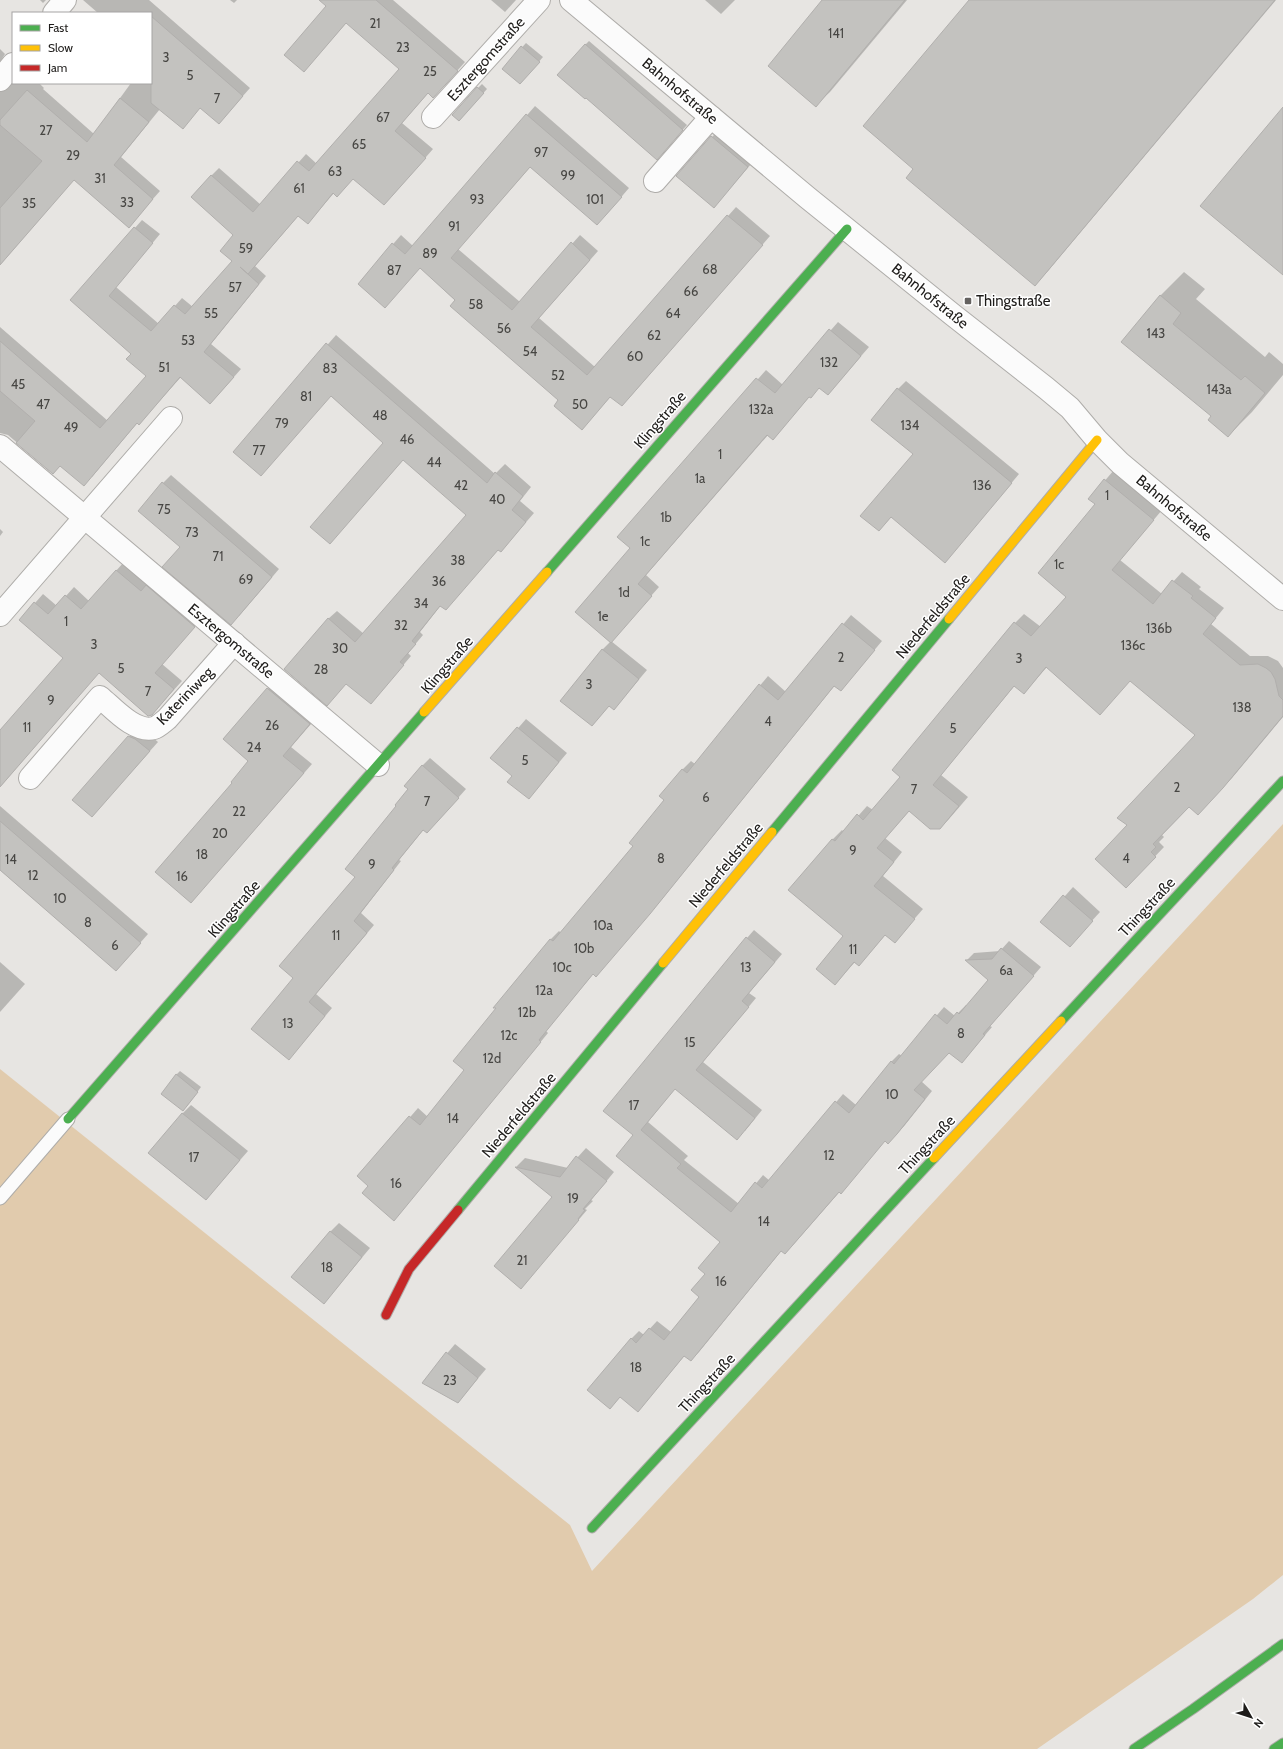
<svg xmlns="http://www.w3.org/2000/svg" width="1283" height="1749" viewBox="0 0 1283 1749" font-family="Cabin,sans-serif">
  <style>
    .green { fill: #e1cbad }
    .shadow { fill: #0003 }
    .building { fill: #c3c2bf; stroke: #b1afad }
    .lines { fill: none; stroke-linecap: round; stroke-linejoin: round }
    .lane-casing { stroke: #aeaca9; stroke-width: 15 }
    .street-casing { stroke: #aeaca9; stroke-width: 24 }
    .fast-casing { stroke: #aeaca9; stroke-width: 11 }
    .slow-casing { stroke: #aeaca9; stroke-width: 11 }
    .jam-casing { stroke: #aeaca9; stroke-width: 11 }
    .lane { stroke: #fbfbfb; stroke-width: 13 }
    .street { stroke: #fbfbfb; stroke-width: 22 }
    .fast { stroke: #4caf50; stroke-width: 9 }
    .slow { stroke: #ffc107; stroke-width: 9 }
    .jam { stroke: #c62828; stroke-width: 9 }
    .poi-dot { fill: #646260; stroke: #fff; stroke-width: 1.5 }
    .labels { text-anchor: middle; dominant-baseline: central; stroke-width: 3; stroke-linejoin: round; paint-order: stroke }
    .number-label { font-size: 13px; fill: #474643 }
    .street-label { font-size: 15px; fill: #1e1c1a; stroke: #fff }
    .poi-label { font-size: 15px; fill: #1e1c1a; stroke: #fff; text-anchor: start }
  </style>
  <rect width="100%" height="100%" fill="#e7e5e2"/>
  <polygon class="green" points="1283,824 1283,1575 1253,1599 1037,1749 0,1749 0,1069 570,1525 592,1571"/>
  <g class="shadow">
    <polygon points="40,0 46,0 43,3"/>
    <polygon points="83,0 149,0 250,88 219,123 201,107 160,109 121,157 160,191 129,226 74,179 0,265 0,82 6,85 14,83 39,83 44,88 43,89 94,134 131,83 151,83 151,13 98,13"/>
    <polygon points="230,0 237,0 234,3"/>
    <polygon points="333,0 393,0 465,62 441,89 428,93 402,123 433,149 392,196 354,178 334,193 308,223 299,215 255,266 266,276 211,344 241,369 218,395 181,377 147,415 138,422 92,477 61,465 53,473 8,435 0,433 0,327 108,421 147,376 132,354 71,300 142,220 160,234 116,287 159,324 182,298 193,307 233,261 234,235 211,176 219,168 261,205 306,154 317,164 400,69 347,22 311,63"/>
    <polygon points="491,0 516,0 505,12"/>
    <polygon points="705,0 735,0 721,14"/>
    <polygon points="824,0 907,0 830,92 816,105"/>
    <polygon points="970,0 1276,0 1048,271 1035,285 915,169"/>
    <polygon points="589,41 687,125 661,154 585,45"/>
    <polygon points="526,43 543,57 524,79 503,68"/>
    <polygon points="0,49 5,54 0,62"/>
    <polygon points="482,84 487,89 463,116 478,88"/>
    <polygon points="535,106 629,188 605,216 531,166 458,249 520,302 580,235 598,251 539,318 595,367 736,207 770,236 630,397 611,396 590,420 560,400 420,267 359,283 401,235 413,246"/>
    <polygon points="716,133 752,163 718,202 712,137"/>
    <polygon points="1184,272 1205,289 1196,299 1265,357 1269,352 1283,364 1283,375 1252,412 1228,436 1212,416 1160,296"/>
    <polygon points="838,322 869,347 828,394 820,387 810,396 773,439 768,435 646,575 659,587 611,641 647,670 614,709 610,705 592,725 603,649 610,642 632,548 619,537 766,370 783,385"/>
    <polygon points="336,335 495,474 505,464 531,487 520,501 534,513 501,551 499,549 441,605 420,632 423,635 408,653 411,656 371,703 328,619 337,611 364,634 467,515 404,459 330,543 385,443 331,396 234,452"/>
    <polygon points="906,381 1019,474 945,562 892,516 879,530 914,453 898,389"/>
    <polygon points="1114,470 1162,510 1120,560 1162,594 1182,572 1201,587 1199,589 1224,608 1211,624 1250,656 1268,656 1278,661 1283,668 1283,717 1232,778 1207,804 1190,806 1162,835 1164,837 1159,842 1164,847 1126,887 1128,825 1196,735 1131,680 1047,667 1024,693 1015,685 941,775 968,797 949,819 940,828 909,811 885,838 902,852 883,876 923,909 895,941 886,934 859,965 855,962 835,984 844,936 790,890 833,839 842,830 844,832 867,806 873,810 901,777 894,770 1015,623 1024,614 1041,627 1068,596 1096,504 1090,498"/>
    <polygon points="171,475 279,569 239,616 181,547 163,483"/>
    <polygon points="0,529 3,532 0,536"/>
    <polygon points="124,562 202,618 162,664 182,681 152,714 99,672 0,787 0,732 64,658 20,620 43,594 57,606 74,587 89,601"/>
    <polygon points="851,615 882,641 841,690 835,685 658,904 594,973 565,1008 546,1031 548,1033 394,1220 370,1185 359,1176 418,1108 428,1117 466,1070 498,1007 495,1007 551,939 559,931 561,933 634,846 666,800 661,796 683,769 691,761 695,764 768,676 786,692"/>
    <polygon points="276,680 318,716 291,747 312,764 199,893 234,783 249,760 224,738"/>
    <polygon points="526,719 567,753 529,798 513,776 492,758"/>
    <polygon points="138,727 144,730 158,742 92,816 74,800"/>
    <polygon points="430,758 466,789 435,824 424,829 399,860 401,861 361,913 374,925 316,994 332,1008 289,1059 294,978 422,766"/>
    <polygon points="0,806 148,934 116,970 0,870"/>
    <polygon points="1073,887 1100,912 1078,936 1042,922"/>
    <polygon points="754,930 782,954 749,993 756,998 703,1062 762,1110 745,1131 675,1088 648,1122 688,1156 684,1160 739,1204 763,1175 770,1181 843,1094 856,1105 891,1062 899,1054 902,1056 944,1007 955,1016 966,1005 967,1006 989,980 967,960 974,953 1000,951 1009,941 1041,967 990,1026 992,1027 962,1062 949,1051 921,1081 932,1091 905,1125 896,1135 885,1140 793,1245 785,1253 782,1250 699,1352 691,1360 685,1355 638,1411 621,1396 610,1408 631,1339 639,1331 644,1335 657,1321 671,1332 700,1296 706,1274 722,1242 634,1135 747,938"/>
    <polygon points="0,962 25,984 0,1012"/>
    <polygon points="180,1071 201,1087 187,1106 176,1075"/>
    <polygon points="191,1105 248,1151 206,1199 182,1114"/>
    <polygon points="586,1148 614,1172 591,1200 593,1201 585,1209 587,1210 521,1288 553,1197 516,1167 525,1158 568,1168"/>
    <polygon points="339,1223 370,1248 324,1303 330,1232"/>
    <polygon points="455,1344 486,1369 458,1402 423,1382"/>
  </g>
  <g class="building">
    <polygon points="319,0 376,0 458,71 433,98 428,93 395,131 426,158 384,205 353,179 337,197 333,193 308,224 298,216 248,274 240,267 259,284 204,352 234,377 210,404 180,377 139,425 137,423 84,486 60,466 53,474 16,443 35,421 0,391 0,341 100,428 146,376 126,359 131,354 70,300 134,227 153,243 109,296 151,331 174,305 185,314 232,261 220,251 233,235 191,197 211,175 253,212 297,161 309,171 399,69 346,23 304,72 284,55 326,6"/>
    <polygon points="822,0 905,0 816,107 768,66"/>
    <polygon points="969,0 1275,0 1035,286 906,178 913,169 863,126"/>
    <polygon points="151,16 243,96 219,124 200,108 183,129 151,103"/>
    <polygon points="585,44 683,130 657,160 586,98 585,99 557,75"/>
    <polygon points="521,46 540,62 520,84 502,69"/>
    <polygon points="477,87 484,93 459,121 452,115"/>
    <polygon points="27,90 87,142 120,98 149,122 114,165 153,199 129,228 74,180 0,265 0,208 42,161 0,125 0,120"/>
    <polygon points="1283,107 1283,275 1200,206"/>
    <polygon points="526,114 622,197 597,225 530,167 451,258 512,310 571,242 590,260 531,327 587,375 727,215 763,245 622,406 610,397 582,430 554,406 558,400 450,306 455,300 420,268 385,308 358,284 392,243 405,254"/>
    <polygon points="711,136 748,167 714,208 676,176"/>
    <polygon points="1160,295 1181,313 1173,324 1241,380 1245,376 1265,393 1228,437 1208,420 1211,416 1121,342"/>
    <polygon points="829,329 861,356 828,395 819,388 811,398 809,397 773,440 767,435 638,584 652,596 611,643 575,612 630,548 617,537 756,378 775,393"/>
    <polygon points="326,343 487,483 495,472 523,496 512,510 526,522 501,552 498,550 446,610 440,606 412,641 416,644 400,662 404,665 371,704 346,684 327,706 284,669 328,618 355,642 466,515 403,460 330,544 310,527 383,443 331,396 261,476 233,452"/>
    <polygon points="897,388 1012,483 945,563 891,517 879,531 860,516 913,454 871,420"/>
    <polygon points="1104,479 1154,520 1112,570 1153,604 1172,580 1193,596 1191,598 1216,618 1203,634 1240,665 1258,664 1266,668 1271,672 1275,679 1279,696 1283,700 1283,716 1223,788 1198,815 1189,807 1153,844 1156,847 1151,852 1156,857 1126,888 1095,859 1127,825 1117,818 1195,735 1130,681 1100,715 1046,667 1024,694 1014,686 933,785 959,806 940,829 930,829 909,811 877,848 894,862 874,886 915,919 895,943 885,935 859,966 854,962 835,985 816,969 843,936 788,890 832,839 835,841 857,814 863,820 900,777 892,770 1014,622 1031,636 1066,597 1038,573 1095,504 1088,499"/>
    <polygon points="162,482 272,577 231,625 162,567 180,547 138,511"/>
    <polygon points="116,570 141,591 146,585 195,627 155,673 174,689 152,715 148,716 99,673 0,787 0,730 63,658 19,620 34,602 48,614 65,595 81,609"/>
    <polygon points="842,623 875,650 841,691 834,686 650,914 596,977 593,974 539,1040 541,1042 394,1221 362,1193 368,1186 357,1176 409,1116 420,1125 464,1070 453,1061 496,1008 493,1008 550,939 553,941 633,846 629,843 664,800 659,796 682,769 687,773 759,684 778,700"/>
    <polygon points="602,649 639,679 614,710 609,706 592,726 560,701"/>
    <polygon points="267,688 310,724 283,756 304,773 191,903 155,872 232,783 231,782 248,761 223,739"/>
    <polygon points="517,727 559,762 529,799 507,782 512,776 490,758"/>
    <polygon points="128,736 135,739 150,751 92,817 72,800"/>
    <polygon points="422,765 459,798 427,833 423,830 392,868 394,870 354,921 367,933 309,1002 325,1016 289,1060 251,1029 293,978 279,966 355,877 345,869 396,806 395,805 408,789 404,786"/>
    <polygon points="0,821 141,943 116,971 0,870"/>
    <polygon points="1063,895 1093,921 1070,947 1040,922"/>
    <polygon points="746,937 775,962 742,1001 749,1007 696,1070 755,1118 737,1140 675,1089 641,1130 681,1164 677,1168 731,1212 755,1182 762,1188 835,1101 849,1113 891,1061 894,1064 935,1014 947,1024 957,1012 959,1014 988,980 965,960 992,959 1001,948 1034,976 983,1034 985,1035 962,1063 949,1053 914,1090 925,1099 897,1134 888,1144 885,1141 841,1194 839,1192 785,1254 781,1251 691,1361 684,1356 638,1412 620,1397 610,1409 587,1390 631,1338 636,1343 649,1328 664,1340 699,1297 691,1290 705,1274 698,1268 720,1242 616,1156 633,1135 603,1111"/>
    <polygon points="176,1074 198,1092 183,1111 161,1094"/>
    <polygon points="182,1113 240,1160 206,1200 148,1153"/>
    <polygon points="576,1156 607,1181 583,1209 585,1210 578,1219 579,1220 521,1289 494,1266 552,1197 515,1167 560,1177"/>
    <polygon points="330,1231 362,1257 324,1304 291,1277"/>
    <polygon points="446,1352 478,1378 458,1403 422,1383"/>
  </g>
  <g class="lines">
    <g class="lane-casing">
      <polyline id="lane" points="0,1198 68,1119"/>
    </g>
    <g class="street-casing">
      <g id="street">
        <polyline points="571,0 808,198 953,315 1046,388 1070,408 1097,440 1120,463 1283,599"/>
        <polyline points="54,13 65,0"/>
        <polyline points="0,80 13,64"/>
        <polyline points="433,117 539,0"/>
        <polyline points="655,181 711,117"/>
        <polyline points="0,446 378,765"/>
        <polyline points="0,615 171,418"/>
        <path d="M30 778 100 697C114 709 135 733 154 728 158 727 163 722 167 719L234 643"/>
      </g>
    </g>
    <g class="fast-casing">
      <g id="fast">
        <polyline points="547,572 847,229"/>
        <polyline points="772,832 949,619"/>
        <polyline points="1061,1021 1283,781"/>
        <polyline points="68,1119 424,712"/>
        <polyline points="458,1210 663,963"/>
        <polyline points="592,1528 934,1158"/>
        <polyline points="1134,1749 1193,1709 1283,1644"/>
        <polyline points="1274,1749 1283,1743"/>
      </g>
    </g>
    <g class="slow-casing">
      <g id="slow">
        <polyline points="949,619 1097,440"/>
        <polyline points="424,712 547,572"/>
        <polyline points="663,963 772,832"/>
        <polyline points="934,1158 1061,1021"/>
      </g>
    </g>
    <g class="jam-casing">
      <polyline id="jam" points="386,1315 409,1269 458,1210"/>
    </g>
    <use href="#lane" class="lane"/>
    <use href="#street" class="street"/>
    <use href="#fast" class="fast"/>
    <use href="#slow" class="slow"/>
    <use href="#jam" class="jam"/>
  </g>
  <rect class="poi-dot" x="964" y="297" width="8" height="8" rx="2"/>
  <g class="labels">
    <g class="number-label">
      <text x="375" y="23">21</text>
      <text x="836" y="33">141</text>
      <text x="403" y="47">23</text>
      <text x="166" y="57">3</text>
      <text x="430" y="71">25</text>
      <text x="190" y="75">5</text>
      <text x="217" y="98">7</text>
      <text x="383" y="117">67</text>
      <text x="46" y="130">27</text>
      <text x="359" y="144">65</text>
      <text x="541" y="152">97</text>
      <text x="73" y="155">29</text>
      <text x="335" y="171">63</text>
      <text x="568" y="175">99</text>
      <text x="100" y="178">31</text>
      <text x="299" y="188">61</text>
      <text x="477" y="199">93</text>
      <text x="595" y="199">101</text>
      <text x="127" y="202">33</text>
      <text x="29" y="203">35</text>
      <text x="454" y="226">91</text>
      <text x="246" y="248">59</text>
      <text x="430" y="253">89</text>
      <text x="710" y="269">68</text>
      <text x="394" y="270">87</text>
      <text x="235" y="287">57</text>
      <text x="691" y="291">66</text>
      <text x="476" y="304">58</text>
      <text x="211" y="313">55</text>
      <text x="673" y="313">64</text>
      <text x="504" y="328">56</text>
      <text x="1156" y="333">143</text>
      <text x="654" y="335">62</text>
      <text x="188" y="340">53</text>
      <text x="530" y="351">54</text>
      <text x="635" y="356">60</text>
      <text x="829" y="362">132</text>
      <text x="164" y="367">51</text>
      <text x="330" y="368">83</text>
      <text x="558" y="375">52</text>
      <text x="18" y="384">45</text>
      <text x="1219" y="389">143a</text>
      <text x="306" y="396">81</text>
      <text x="43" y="404">47</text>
      <text x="580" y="404">50</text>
      <text x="761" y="409">132a</text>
      <text x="380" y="415">48</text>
      <text x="282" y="423">79</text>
      <text x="910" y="425">134</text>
      <text x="71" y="427">49</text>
      <text x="407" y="439">46</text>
      <text x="259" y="450">77</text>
      <text x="720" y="454">1</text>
      <text x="434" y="462">44</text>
      <text x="700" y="478">1a</text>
      <text x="461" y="485">42</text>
      <text x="982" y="485">136</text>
      <text x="1107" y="495">1</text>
      <text x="497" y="499">40</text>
      <text x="164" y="509">75</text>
      <text x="666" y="517">1b</text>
      <text x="192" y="532">73</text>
      <text x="645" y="541">1c</text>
      <text x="218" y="556">71</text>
      <text x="458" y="560">38</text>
      <text x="1059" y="564">1c</text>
      <text x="246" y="579">69</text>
      <text x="439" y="581">36</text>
      <text x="624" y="592">1d</text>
      <text x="421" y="603">34</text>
      <text x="603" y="616">1e</text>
      <text x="66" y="621">1</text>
      <text x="401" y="625">32</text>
      <text x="1159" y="628">136b</text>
      <text x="94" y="644">3</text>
      <text x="1133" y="645">136c</text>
      <text x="340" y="648">30</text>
      <text x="841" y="657">2</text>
      <text x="1019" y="658">3</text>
      <text x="121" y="668">5</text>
      <text x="321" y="669">28</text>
      <text x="589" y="684">3</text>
      <text x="148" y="691">7</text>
      <text x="51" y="700">9</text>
      <text x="1242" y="707">138</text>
      <text x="768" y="721">4</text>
      <text x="272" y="725">26</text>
      <text x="27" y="727">11</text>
      <text x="953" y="728">5</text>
      <text x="254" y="747">24</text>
      <text x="525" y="760">5</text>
      <text x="1177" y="787">2</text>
      <text x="914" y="789">7</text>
      <text x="706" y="797">6</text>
      <text x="427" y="801">7</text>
      <text x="239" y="811">22</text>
      <text x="220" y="833">20</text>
      <text x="853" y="850">9</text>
      <text x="202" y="854">18</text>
      <text x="661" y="858">8</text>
      <text x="1126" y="858">4</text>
      <text x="11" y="859">14</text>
      <text x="372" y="864">9</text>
      <text x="33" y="875">12</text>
      <text x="182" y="876">16</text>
      <text x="60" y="898">10</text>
      <text x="88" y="922">8</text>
      <text x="603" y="925">10a</text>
      <text x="336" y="935">11</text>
      <text x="115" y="945">6</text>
      <text x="584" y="948">10b</text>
      <text x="853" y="949">11</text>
      <text x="562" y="967">10c</text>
      <text x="746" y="967">13</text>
      <text x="1006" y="970">6a</text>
      <text x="544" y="990">12a</text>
      <text x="527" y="1012">12b</text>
      <text x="288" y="1023">13</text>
      <text x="961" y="1033">8</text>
      <text x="509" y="1035">12c</text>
      <text x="690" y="1042">15</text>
      <text x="492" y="1058">12d</text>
      <text x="892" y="1094">10</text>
      <text x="634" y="1105">17</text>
      <text x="453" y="1118">14</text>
      <text x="829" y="1155">12</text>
      <text x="194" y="1157">17</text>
      <text x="396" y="1183">16</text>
      <text x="573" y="1198">19</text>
      <text x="764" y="1221">14</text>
      <text x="522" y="1260">21</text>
      <text x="327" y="1267">18</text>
      <text x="721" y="1281">16</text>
      <text x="636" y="1367">18</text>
      <text x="450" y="1380">23</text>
    </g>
    <g class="street-label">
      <text transform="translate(486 59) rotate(-48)">Esztergomstraße</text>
      <text transform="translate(680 91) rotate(40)">Bahnhofstraße</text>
      <text transform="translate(930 296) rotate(39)">Bahnhofstraße</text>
      <text transform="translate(660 420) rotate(-49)">Klingstraße</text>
      <text transform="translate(1174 508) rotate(40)">Bahnhofstraße</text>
      <text transform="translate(933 616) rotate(-50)">Niederfeldstraße</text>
      <text transform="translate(231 641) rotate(40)">Esztergomstraße</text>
      <text transform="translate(447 665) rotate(-49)">Klingstraße</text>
      <text transform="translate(185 696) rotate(-46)">Kateriniweg</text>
      <text transform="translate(726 865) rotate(-50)">Niederfeldstraße</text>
      <text transform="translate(1147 907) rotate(-47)">Thingstraße</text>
      <text transform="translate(234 909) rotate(-49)">Klingstraße</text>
      <text transform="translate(519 1115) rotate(-50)">Niederfeldstraße</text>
      <text transform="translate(927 1145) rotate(-47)">Thingstraße</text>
      <text transform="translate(707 1383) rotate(-47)">Thingstraße</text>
    </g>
    <g class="poi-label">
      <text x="976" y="301">Thingstraße</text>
    </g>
  </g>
  <rect x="12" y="12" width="140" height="72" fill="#ffffff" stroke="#a5a4a3"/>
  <rect x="20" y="25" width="20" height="6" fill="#4caf50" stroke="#a5a4a3"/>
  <text x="48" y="32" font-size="12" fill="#1e1c1a">Fast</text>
  <rect x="20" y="45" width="20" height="6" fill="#ffc107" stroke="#a5a4a3"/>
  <text x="48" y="52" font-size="12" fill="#1e1c1a">Slow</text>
  <rect x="20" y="65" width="20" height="6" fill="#c62828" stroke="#a5a4a3"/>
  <text x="48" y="72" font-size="12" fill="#1e1c1a">Jam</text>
  <g transform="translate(1251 1717) rotate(129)" stroke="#ffffff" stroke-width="3" paint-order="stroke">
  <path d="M0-3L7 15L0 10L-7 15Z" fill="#1e1c1a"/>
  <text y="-6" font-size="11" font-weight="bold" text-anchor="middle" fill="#1e1c1a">N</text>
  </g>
</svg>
